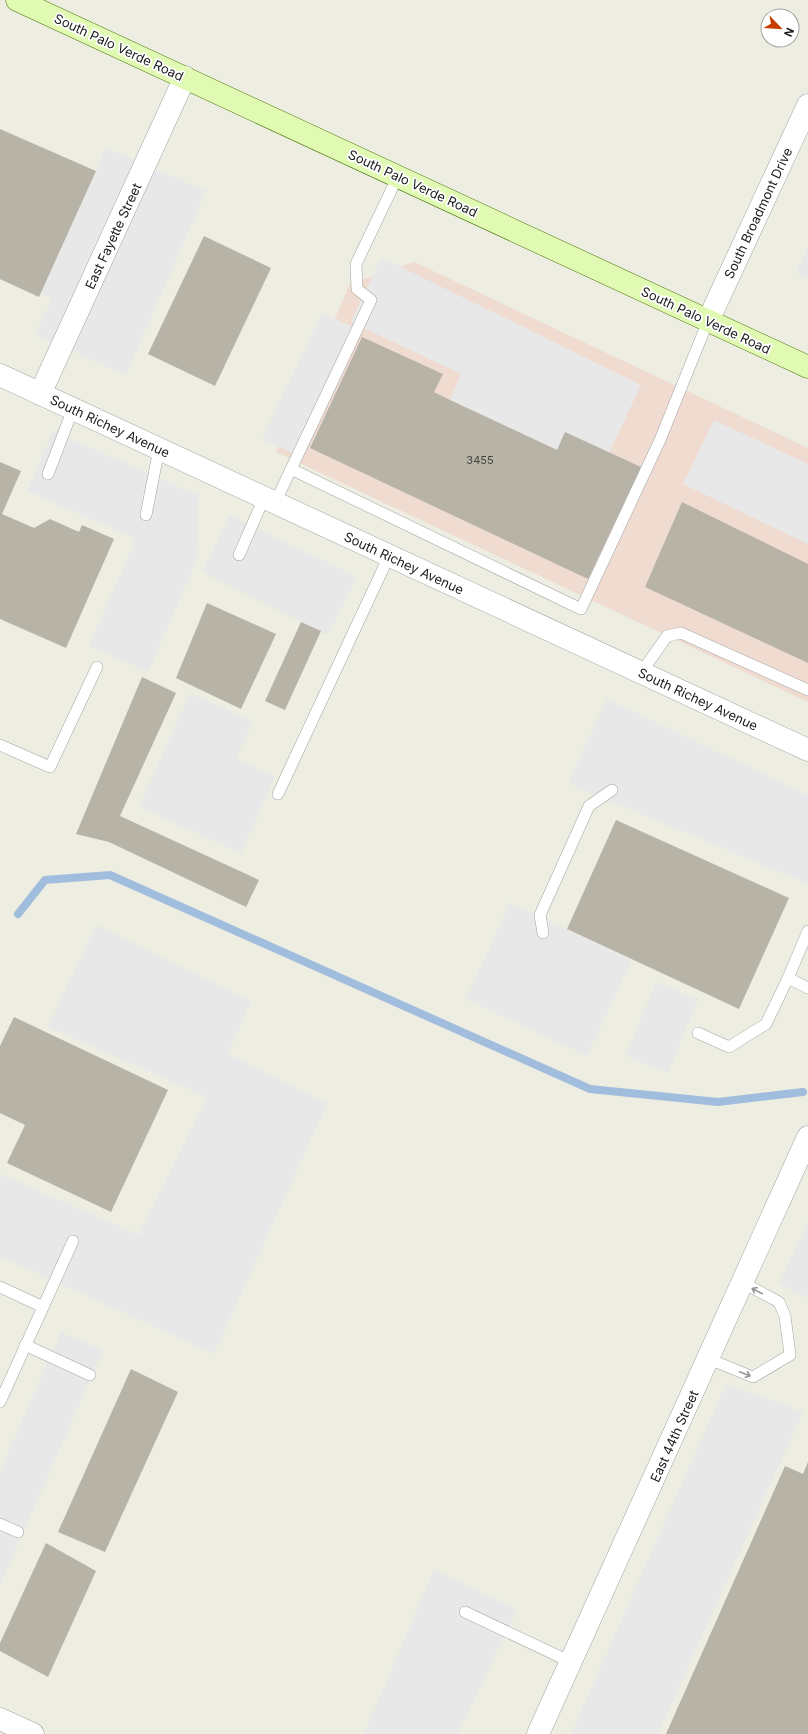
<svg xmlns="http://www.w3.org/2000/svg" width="808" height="1734" viewBox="0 0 808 1734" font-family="Inter,sans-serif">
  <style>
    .commercial { fill: #efdbd0 }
    .parking { fill: #e8e8e8 }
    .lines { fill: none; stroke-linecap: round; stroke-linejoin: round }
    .stream { stroke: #a1bddd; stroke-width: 8 }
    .building { fill: #b7b3a7 }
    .service-casing { stroke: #a3a3a3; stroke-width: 12 }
    .minor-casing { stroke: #a3a3a3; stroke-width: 23 }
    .secondary-casing { stroke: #467303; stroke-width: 23 }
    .service { stroke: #fff; stroke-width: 11 }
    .minor { stroke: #fff; stroke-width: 22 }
    .secondary { stroke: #e1fab3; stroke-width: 22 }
    .oneway { stroke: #999 }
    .labels { text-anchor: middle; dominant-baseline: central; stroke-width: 3.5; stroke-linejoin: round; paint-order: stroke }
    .number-label { font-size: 11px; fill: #43423f }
    .street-label { font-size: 13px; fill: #1c1c1c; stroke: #fff }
  </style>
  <rect width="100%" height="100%" fill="#eeede2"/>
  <polygon class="commercial" points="414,262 808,448 808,702 276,452 350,284"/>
  <g class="parking">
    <polygon points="106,148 206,191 126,375 35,335 52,298 41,293"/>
    <polygon points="808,247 808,278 796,273"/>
    <polygon points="381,257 641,385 609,453 557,450 450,400 461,374 351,322"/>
    <polygon points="322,313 360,330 299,456 262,439"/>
    <polygon points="714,420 808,464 808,544 683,484"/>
    <polygon points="53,431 199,496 196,562 148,672 89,646 136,539 27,491"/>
    <polygon points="230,515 357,577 328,635 202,572"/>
    <polygon points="190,693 253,721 236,759 275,777 241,853 139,807"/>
    <polygon points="607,699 808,795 808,884 568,783"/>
    <polygon points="510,903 632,960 587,1056 466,999"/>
    <polygon points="96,925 251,1002 228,1053 327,1104 214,1354 0,1256 0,1174 139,1235 207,1097 48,1027"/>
    <polygon points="656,982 698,999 668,1073 626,1056"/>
    <polygon points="808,1222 808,1298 779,1284"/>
    <polygon points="61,1332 103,1350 0,1585 0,1471"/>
    <polygon points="726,1384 803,1412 658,1734 571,1734"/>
    <polygon points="434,1570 517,1609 458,1734 364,1734"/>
  </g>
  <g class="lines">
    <polyline class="stream" points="18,914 45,880 110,875 590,1089 718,1102 803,1092"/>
  </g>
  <g class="building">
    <polygon points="0,129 96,171 39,297 0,279"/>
    <polygon points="204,236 271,268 215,386 148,354"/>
    <polygon points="362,337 443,374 434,392 450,400 557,450 565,432 641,467 588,579 310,448"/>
    <polygon points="0,462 21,471 2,514 34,528 50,519 79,532 82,525 114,539 66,648 0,619"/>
    <polygon points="682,502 808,564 808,663 645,587"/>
    <polygon points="207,603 276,634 241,709 176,678"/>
    <polygon points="301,622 321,631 285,710 265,701"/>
    <polygon points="142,677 176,693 120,816 259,880 246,907 109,842 76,834"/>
    <polygon points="616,820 789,898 739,1009 567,929"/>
    <polygon points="14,1017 168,1090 111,1212 7,1163 25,1125 0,1113 0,1046"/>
    <polygon points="131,1369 178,1392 105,1552 58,1532"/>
    <polygon points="808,1462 808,1734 666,1734 785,1466 803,1474"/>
    <polygon points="46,1543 96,1571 48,1677 0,1651 0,1643"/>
  </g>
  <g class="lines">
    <g class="service-casing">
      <g id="service">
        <polyline points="291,469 581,609 660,440 708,321"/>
        <polyline points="48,474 73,409"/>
        <polyline points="275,503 371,300 357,289 356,264 398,176"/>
        <polyline points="146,515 159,449"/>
        <polyline points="239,555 264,498"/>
        <polyline points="641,673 667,636 681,633 808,690"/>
        <polyline points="0,745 50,767 97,667"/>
        <polyline points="278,794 389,556"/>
        <polyline points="543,933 540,915 589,806 612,790"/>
        <polyline points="788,978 808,931"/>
        <polyline points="698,1033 729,1047 766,1024 788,978 808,988"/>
        <polyline points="0,1287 43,1307"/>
        <polyline points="25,1345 90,1375"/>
        <polyline points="709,1359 753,1377 790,1355 785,1316 779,1302 743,1283"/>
        <polyline points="0,1402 73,1241"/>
        <polyline points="0,1524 18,1532"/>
        <polyline points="465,1612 571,1662"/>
      </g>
    </g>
    <g class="minor-casing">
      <g id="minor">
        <polyline points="708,321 808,105"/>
        <polyline points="0,375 808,750"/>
        <polyline points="40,394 185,77"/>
        <polyline points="0,1719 33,1734"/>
        <polyline points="538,1734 808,1137"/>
      </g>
    </g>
    <g class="secondary-casing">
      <polyline id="secondary" points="17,0 808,367"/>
    </g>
    <use href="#service" class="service"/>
    <use href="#minor" class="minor"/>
    <use href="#secondary" class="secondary"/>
  </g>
  <defs><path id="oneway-shaft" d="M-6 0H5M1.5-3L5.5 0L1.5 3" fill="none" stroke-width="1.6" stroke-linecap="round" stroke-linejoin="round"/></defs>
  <g class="oneway">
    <use href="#oneway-shaft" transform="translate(757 1291) rotate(-153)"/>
    <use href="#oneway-shaft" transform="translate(745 1374) rotate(21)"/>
  </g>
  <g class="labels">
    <g class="number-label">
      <text x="480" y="460">3455</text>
    </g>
    <g class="street-label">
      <text transform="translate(119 47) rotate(25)">South Palo Verde Road</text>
      <text transform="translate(413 183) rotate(25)">South Palo Verde Road</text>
      <text transform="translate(758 213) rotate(-65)">South Broadmont Drive</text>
      <text transform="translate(113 236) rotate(-65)">East Fayette Street</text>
      <text transform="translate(706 320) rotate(25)">South Palo Verde Road</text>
      <text transform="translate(110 426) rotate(25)">South Richey Avenue</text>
      <text transform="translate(404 563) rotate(25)">South Richey Avenue</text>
      <text transform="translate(698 699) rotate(25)">South Richey Avenue</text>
      <text transform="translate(674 1436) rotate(-66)">East 44th Street</text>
    </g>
  </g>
  <g transform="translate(780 28) rotate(115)"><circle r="19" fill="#ffffff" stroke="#a4a4a4"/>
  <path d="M0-3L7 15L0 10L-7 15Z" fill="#c83c00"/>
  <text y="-6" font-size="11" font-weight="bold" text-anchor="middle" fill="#1c1c1c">N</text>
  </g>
</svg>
